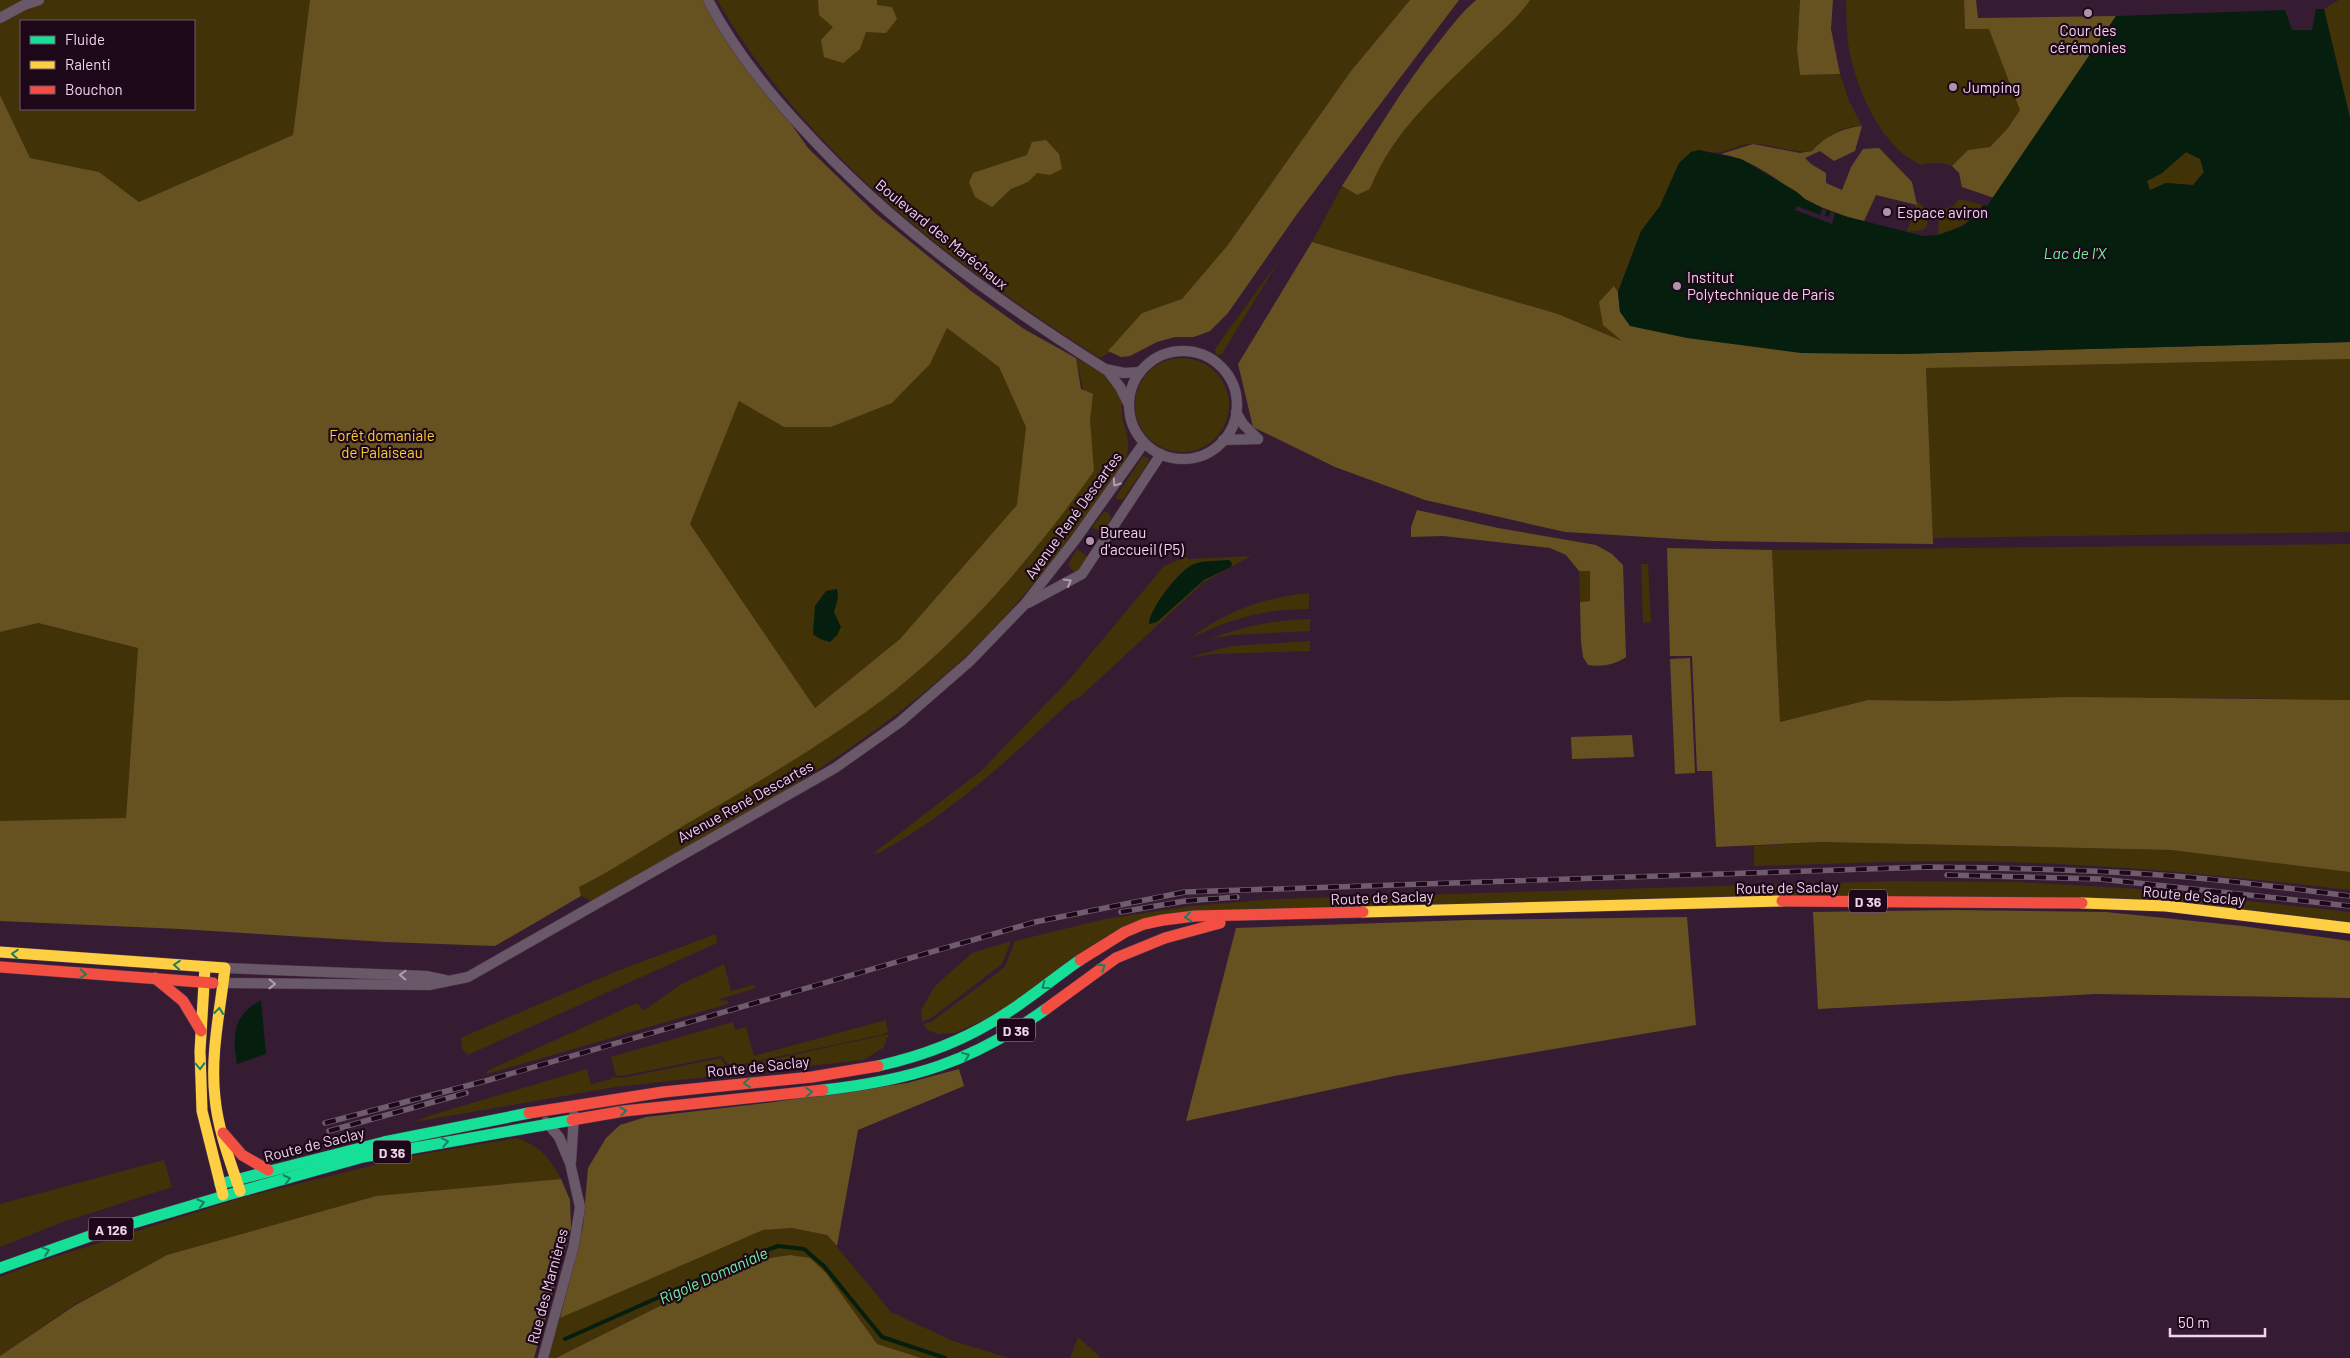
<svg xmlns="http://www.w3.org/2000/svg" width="2350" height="1358" viewBox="0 0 2350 1358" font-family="Barlow,sans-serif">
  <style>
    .green { fill: #423207; fill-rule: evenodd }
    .forest { fill: #665221; fill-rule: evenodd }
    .water { fill: #051e0e; fill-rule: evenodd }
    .pier { fill: #361c33 }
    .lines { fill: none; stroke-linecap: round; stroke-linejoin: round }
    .stream { stroke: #051e0e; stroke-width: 4 }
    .street-casing { stroke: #4e374b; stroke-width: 11 }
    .fast-casing { stroke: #4e374b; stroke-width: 12 }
    .slow-casing { stroke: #4e374b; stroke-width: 12 }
    .jam-casing { stroke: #4e374b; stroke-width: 12 }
    .street { stroke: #695867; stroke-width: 10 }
    .fast { stroke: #16e098; stroke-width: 11 }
    .slow { stroke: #ffcf43; stroke-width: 11 }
    .jam { stroke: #f24e42; stroke-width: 11 }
    .rail-casing { stroke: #6f5d6d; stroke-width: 5.5 }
    .rail { stroke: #1c0819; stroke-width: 4; stroke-dasharray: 11; stroke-linecap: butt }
    .oneway { stroke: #b49cb0 }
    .oneway2 { stroke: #197f5f }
    .poi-dot { fill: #b093ab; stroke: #1c0819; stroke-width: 2 }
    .labels { text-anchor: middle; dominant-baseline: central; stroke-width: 4.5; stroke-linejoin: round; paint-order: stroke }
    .shield { fill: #1c0819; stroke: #b196ac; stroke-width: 1 }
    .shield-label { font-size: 14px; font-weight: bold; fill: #f1d3eb }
    .poi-label { font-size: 15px; fill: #f1d3eb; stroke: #1c0819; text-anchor: start }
    .street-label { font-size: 15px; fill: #f1d3eb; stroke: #1c0819 }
    .park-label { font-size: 15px; fill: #fbcf2d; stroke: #1c0819 }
    .water-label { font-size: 16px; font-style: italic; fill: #71f39c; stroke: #1c0819 }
  </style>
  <rect width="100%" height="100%" fill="#361c33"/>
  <g class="green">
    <path d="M0 0H310L293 135 139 202 99 172 30 158 0 95ZM21 21H194V109H21Z"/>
    <path d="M717 0H1410L1351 71 1227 246 1182 300 1142 313 1109 351 1110 352 1100 358C952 264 807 154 717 0Z"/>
    <path d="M1530 0H1800L1797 50 1800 75 1840 74 1849 101 1862 126C1842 126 1825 136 1812 151 1791 154 1773 143 1753 144 1731 144 1727 158 1699 150L1679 163 1660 206 1641 231 1618 292 1615 286 1624 342 1558 314 1312 242 1342 186 1357 195 1370 189C1393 130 1439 91 1485 47 1500 33 1518 18 1530 0Z"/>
    <path d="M1846 0H1964L1965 29H2073L2008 128 1990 147 1968 150 1952 166C1941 162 1933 162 1922 165 1883 150 1858 92 1850 54 1846 37 1847 18 1846 0Z"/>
    <polygon points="2339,0 2350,0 2350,118 2324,9"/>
    <polygon points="2186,152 2200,159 2204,172 2193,185 2166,183 2150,191 2147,181 2162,173"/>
    <path d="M1959 199 1983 205C1971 222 1958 229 1938 235L1939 211 1953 206Z"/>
    <polygon points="1917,201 1928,211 1927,226 1923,230 1907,232"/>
    <polygon points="1280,259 1222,354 1216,355 1215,349"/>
    <polygon points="947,328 999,367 1026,427 1018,505 900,639 815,708 690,524 739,400 784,427 831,427 892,403 930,364"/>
    <circle cx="1182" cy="405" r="47"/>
    <path d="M1076 358C1090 367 1115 376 1121 394 1123 402 1121 413 1123 421 1128 436 1130 444 1126 459 1075 532 1023 605 956 665 847 763 719 829 594 902L581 896 579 887 682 826 915 673 961 631 1039 544 1090 419Z"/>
    <polygon points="2350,359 2350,532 1932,538 1926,368"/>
    <polygon points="1143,456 1149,458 1148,463 1123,499 1117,499 1116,497"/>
    <polygon points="1104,512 1108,512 1111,518 1104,534 1092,527"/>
    <polygon points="2350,544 2350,700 2227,698 1945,701 1868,700 1780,722 1772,550"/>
    <polygon points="1077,549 1088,557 1081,569 1074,572 1068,565"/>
    <path d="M1251 556 1204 582 1080 697 1071 701C1011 757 950 815 877 854L875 852 981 771 1068 681 1164 566 1186 557 1189 559Z"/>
    <polygon points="1641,564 1648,564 1651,622 1643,623"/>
    <polygon points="1579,571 1590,571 1590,601 1580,602"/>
    <path d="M1309 593V609C1264 609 1229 619 1189 639 1225 612 1264 597 1309 593Z"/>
    <path d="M1310 619V631L1232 635 1210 639C1243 626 1274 620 1310 619Z"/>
    <polygon points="37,623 138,648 126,819 0,821 0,632"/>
    <polygon points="1310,641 1310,651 1213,654 1187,658 1231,646"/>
    <path d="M1821 842 2171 850 2350 872V890C2236 877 2122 865 2007 862 1923 859 1838 864 1754 866V846Z"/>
    <polygon points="1896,881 2017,882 2138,889 2350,912 2350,922 2153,899 1152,919 993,1016 955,1033 938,1034 928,1030 923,1024 931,1022 1005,967 1015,941 1105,919 1192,906 1276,899"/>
    <polygon points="716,934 717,943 468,1055 462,1049 461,1038 465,1036 617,971"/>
    <polygon points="1011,941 1002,964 930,1019 922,1021 921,1010 935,986 972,953"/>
    <polygon points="724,964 731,991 754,985 756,988 720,999 721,1001 727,1000 728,1004 487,1074 487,1071 637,1003 643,1011 680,985"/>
    <polygon points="886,1020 888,1032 881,1035 743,1064 728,1064 721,1056 622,1076 616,1075 611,1057 733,1022 735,1030 746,1027 754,1056"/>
    <polygon points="889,1034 883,1048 863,1060 615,1087 414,1122 435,1114 587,1069 591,1084 612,1079 612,1077 622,1078 721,1058 725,1065 732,1068"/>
    <path d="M517 1138C542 1148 548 1156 561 1179L376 1196 167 1255 74 1305 0 1356V1277L36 1263 241 1198 411 1156Z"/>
    <polygon points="164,1160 172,1187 60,1223 0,1247 0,1204"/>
    <polygon points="792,1228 827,1235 891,1312 953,1341 1009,1358 910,1358 877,1344 810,1258 790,1255 763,1259 682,1295 556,1358 547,1358 560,1318 605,1298 637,1281 678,1266 726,1244 763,1230"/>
    <polygon points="1078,1337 1101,1358 1070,1358"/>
  </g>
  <g class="forest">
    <path d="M310 0H704L808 148 875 213 971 291 1024 329 1076 358 1081 389 1093 394 1090 419 1094 471C1031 560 953 651 863 714 805 755 745 790 683 826 649 846 615 869 579 887L581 896 495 946 385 942 180 929 0 921V821L126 818 138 648 38 623 0 632V95L30 158 99 172 139 202 293 135ZM947 328 999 367 1026 427 1017 505 900 639 815 708 690 524 739 401 784 427H831L892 403 930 364Z"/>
    <polygon points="818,0 877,0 877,5 892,7 897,19 886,33 866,32 860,49 843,63 824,57 821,40 833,27 819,15"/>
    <polygon points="1410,0 1459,0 1297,214 1228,313 1210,331 1194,337 1175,337 1157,342 1130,356 1121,357 1108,351 1142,313 1182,299 1227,246 1351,71"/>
    <path d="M1476 0H1530C1518 18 1500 33 1485 47 1440 91 1393 130 1370 189L1357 195 1342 186C1373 138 1402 88 1438 43 1450 28 1461 13 1476 0Z"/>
    <polygon points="1800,0 1833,0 1831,29 1840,74 1800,75 1797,50"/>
    <polygon points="1964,0 1976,0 1978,18 2116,16 1994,198 1962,187 1959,173 1952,166 1968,150 1990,147 2008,128 2020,110 1989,29 1965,29"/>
    <path d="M1862 126 1855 151 1834 161 1820 151 1805 158 1811 164 1826 173V183L1842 190 1851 167 1863 149 1879 148 1912 182 1917 205 1876 195 1864 221C1845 217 1823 211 1806 200 1781 183 1752 158 1721 154L1753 144 1800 153 1812 151C1825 136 1842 128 1862 126Z"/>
    <polygon points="1046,140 1059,154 1062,169 1050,175 1037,173 1028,182 1011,189 992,207 975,197 969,182 973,173 1027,155 1032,142"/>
    <polygon points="1312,242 1558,314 1622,341 1603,325 1599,302 1614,286 1618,292 1620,312 1805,353 1901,354 2350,342 2350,359 1926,368 1933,544 1713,541 1565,532 1425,500 1335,467 1253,427 1238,364"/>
    <path d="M1417 510 1498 528 1596 545 1612 554 1623 565 1626 657C1614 665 1602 667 1588 665L1583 657 1581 642 1580 602 1590 601V571H1579L1566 555 1550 548 1443 536 1411 537V527Z"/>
    <polygon points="1667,548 1772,550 1780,722 1868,700 1945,701 2069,697 2350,700 2350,872 2171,850 1821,842 1716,847 1712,771 1697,771 1692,656 1670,656"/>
    <polygon points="1690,658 1695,773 1675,774 1670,659"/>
    <polygon points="1632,735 1634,757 1572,759 1571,737"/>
    <polygon points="1957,910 2106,912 2242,926 2350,941 2350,998 2095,994 1818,1009 1813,912"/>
    <polygon points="1687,917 1696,1025 1394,1076 1186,1121 1236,928 1469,920"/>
    <polygon points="959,1069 964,1086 858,1130 837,1246 827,1235 792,1228 763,1230 560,1318 583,1226 588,1168 606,1138 620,1125 646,1117 767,1103 907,1083"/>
    <polygon points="561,1179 570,1200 571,1228 534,1358 0,1358 0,1356 74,1306 167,1255 376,1196"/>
    <polygon points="790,1255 810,1258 826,1273 877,1344 921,1358 556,1358 682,1295 763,1259"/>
  </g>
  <g class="water">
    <path d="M2316 9H2324L2350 118V342L1901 354 1801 353 1687 338 1630 326 1620 312 1618 292 1641 231 1660 206 1679 163 1691 152 1699 150 1741 159 1797 192 1805 199 1823 208 1848 217 1923 236 1938 235 1963 226 1975 216 1983 205 1987 206 2116 16 2285 10 2292 30H2312ZM2186 152 2200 159 2204 172 2193 185 2166 183 2150 190 2147 181 2162 173Z"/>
    <path d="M1229 560 1232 563 1231 567 1204 580 1157 622 1149 624C1149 609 1180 569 1194 564 1205 560 1218 561 1229 560Z"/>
    <polygon points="837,589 838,598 834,612 841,627 837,635 830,642 820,639 813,634 815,606 826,591"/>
    <path d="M261 1000 266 1054 237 1064C232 1034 233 1016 261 1000Z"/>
  </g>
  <polygon class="pier" points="1797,206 1820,215 1823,208 1827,209 1825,216 1828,217 1831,211 1835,212 1832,224 1795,210"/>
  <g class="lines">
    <polyline class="stream" points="565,1339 756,1254 778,1246 804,1249 824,1266 882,1337 945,1358"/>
    <g class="street-casing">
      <g id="street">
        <path d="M708 0C733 48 767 91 804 130 892 226 996 300 1105 369L1124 373 1140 372"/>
        <polyline points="0,18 24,5 39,0"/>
        <circle cx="1183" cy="405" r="54"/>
        <polyline points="1108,371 1120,387 1129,405"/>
        <polyline points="1236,412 1243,424 1258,439"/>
        <polyline points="1223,440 1258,439"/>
        <polyline points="1028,603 1082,574 1161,454"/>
        <polyline points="225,968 426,976 445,980"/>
        <polyline points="223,983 429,985 468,977 835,768 900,722 970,661 1025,604 1075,540 1144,443"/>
        <polyline points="571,1162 574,1115"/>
        <polyline points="543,1358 574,1245 580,1207 570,1163 559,1137 546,1122"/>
      </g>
    </g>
    <g class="fast-casing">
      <g id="fast">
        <path d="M878 1066C923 1056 966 1040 1005 1014 1031 998 1055 977 1080 960"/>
        <path d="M823 1090C912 1080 972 1062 1046 1009"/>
        <polyline points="220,1184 384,1142 529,1113"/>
        <polyline points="224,1196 363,1157 572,1120"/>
        <polyline points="0,1268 93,1235 224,1196"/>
      </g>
    </g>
    <g class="slow-casing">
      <g id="slow">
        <polyline points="2082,903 2166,906 2350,928"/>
        <polyline points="1363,912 1782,901"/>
        <path d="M0 952 225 968C220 1011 210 1055 215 1098 218 1130 230 1161 240 1191"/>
        <polyline points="205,967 200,1051 202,1111 223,1195"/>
      </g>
    </g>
    <g class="jam-casing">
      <g id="jam">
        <polyline points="1782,901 2082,903"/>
        <polyline points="1080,960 1125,932 1144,924 1163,920 1195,916 1363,912"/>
        <polyline points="0,967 213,983"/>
        <polyline points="155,978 183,1001 201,1031"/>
        <polyline points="1046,1009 1116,958 1165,938 1220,923"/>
        <polyline points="529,1113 663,1092 812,1077 878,1066"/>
        <polyline points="572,1120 624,1111 823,1090"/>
        <polyline points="223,1133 242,1155 268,1170"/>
      </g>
    </g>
    <use href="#street" class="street"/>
    <use href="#fast" class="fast"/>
    <use href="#slow" class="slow"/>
    <use href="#jam" class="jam"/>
    <g class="rail-casing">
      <g id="rail">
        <polyline points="1947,875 2100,879 2350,906"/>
        <polyline points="1121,912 1185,901 1237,897"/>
        <path d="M325 1123 489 1080 1035 922 1185 892 1928 867C2015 868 2101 870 2187 877 2241 882 2296 889 2350 896"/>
        <polyline points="329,1131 466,1093"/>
      </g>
    </g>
    <use href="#rail" class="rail"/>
  </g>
  <defs><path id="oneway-chevron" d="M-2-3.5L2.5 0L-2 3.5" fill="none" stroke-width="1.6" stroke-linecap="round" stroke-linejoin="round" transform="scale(1.25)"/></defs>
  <g class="oneway">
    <use href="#oneway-chevron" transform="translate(1116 483) rotate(125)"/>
    <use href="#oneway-chevron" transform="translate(1068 582) rotate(-30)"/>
    <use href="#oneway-chevron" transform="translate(403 975) rotate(-178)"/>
    <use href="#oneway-chevron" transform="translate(272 984) rotate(1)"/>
  </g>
  <g class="oneway2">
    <use href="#oneway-chevron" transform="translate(1188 917) rotate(173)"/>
    <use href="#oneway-chevron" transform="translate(15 954) rotate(-176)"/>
    <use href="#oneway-chevron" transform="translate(177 965) rotate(-176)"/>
    <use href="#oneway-chevron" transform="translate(1102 967) rotate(-34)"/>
    <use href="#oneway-chevron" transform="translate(83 974) rotate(4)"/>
    <use href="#oneway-chevron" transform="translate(1045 986) rotate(144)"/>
    <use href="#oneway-chevron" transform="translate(219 1011) rotate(-84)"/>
    <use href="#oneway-chevron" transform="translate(966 1056) rotate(-22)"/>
    <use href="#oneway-chevron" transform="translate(200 1066) rotate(88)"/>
    <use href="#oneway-chevron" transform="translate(747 1083) rotate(174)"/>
    <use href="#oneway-chevron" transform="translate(809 1092) rotate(-5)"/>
    <use href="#oneway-chevron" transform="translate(623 1111) rotate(-9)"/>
    <use href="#oneway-chevron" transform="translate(445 1142) rotate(-11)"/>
    <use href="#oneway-chevron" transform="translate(287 1179) rotate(-14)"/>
    <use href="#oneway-chevron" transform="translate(201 1203) rotate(-16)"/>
    <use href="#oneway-chevron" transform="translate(46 1251) rotate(-19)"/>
  </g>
  <g class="poi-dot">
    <circle cx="2088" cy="13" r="5"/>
    <circle cx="1953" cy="87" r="5"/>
    <circle cx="1887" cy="212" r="5"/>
    <circle cx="1677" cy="286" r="5"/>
    <circle cx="1090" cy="541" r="5"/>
  </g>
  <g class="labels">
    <g class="shield">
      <rect x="1849" y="889.5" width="38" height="23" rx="4"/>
      <rect x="997" y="1018.5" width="38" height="23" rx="4"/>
      <rect x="373" y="1140.5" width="38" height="23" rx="4"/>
      <rect x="88.5" y="1217.5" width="45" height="23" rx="4"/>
    </g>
    <g class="shield-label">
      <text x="1868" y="901">D 36</text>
      <text x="1016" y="1030">D 36</text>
      <text x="392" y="1152">D 36</text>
      <text x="111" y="1229">A 126</text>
    </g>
    <g class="poi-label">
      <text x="2088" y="30" text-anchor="middle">Cour des<tspan x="2088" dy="17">cérémonies</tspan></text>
      <text x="1963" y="87">Jumping</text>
      <text x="1897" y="212">Espace aviron</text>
      <text x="1687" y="277">Institut<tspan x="1687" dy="17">Polytechnique de Paris</tspan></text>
      <text x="1100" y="532">Bureau<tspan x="1100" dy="17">d'accueil (P5)</tspan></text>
    </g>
    <g class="street-label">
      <text transform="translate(942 234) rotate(39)">Boulevard des Maréchaux</text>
      <text transform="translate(1073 515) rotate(-54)">Avenue René Descartes</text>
      <text transform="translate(745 801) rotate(-29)">Avenue René Descartes</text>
      <text transform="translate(1787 887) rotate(-1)">Route de Saclay</text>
      <text transform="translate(2194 895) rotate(5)">Route de Saclay</text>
      <text transform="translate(1382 897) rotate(-2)">Route de Saclay</text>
      <text transform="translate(758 1066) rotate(-6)">Route de Saclay</text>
      <text transform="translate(314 1144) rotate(-14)">Route de Saclay</text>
      <text transform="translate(547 1286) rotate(-75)">Rue des Marnières</text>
    </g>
    <g class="park-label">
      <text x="382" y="435">Forêt domaniale<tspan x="382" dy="17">de Palaiseau</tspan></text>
    </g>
    <g class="water-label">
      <text x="2075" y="252">Lac de l'X</text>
      <text transform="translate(713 1275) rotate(-24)">Rigole Domaniale</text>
    </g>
  </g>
  <rect x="20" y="20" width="175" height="90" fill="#1c0819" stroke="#71596d"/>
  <rect x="30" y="36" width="25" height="8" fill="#16e098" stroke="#71596d"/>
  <text x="65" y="45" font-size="15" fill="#f1d3eb">Fluide</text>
  <rect x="30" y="61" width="25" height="8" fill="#ffcf43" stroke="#71596d"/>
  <text x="65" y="70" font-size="15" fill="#f1d3eb">Ralenti</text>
  <rect x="30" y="86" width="25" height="8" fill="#f24e42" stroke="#71596d"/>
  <text x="65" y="95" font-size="15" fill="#f1d3eb">Bouchon</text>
  <path d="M2170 1328v8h95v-8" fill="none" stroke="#f1d3eb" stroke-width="2.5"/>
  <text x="2178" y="1328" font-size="15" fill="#f1d3eb" stroke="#1c0819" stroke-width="4" paint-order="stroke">50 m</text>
</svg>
